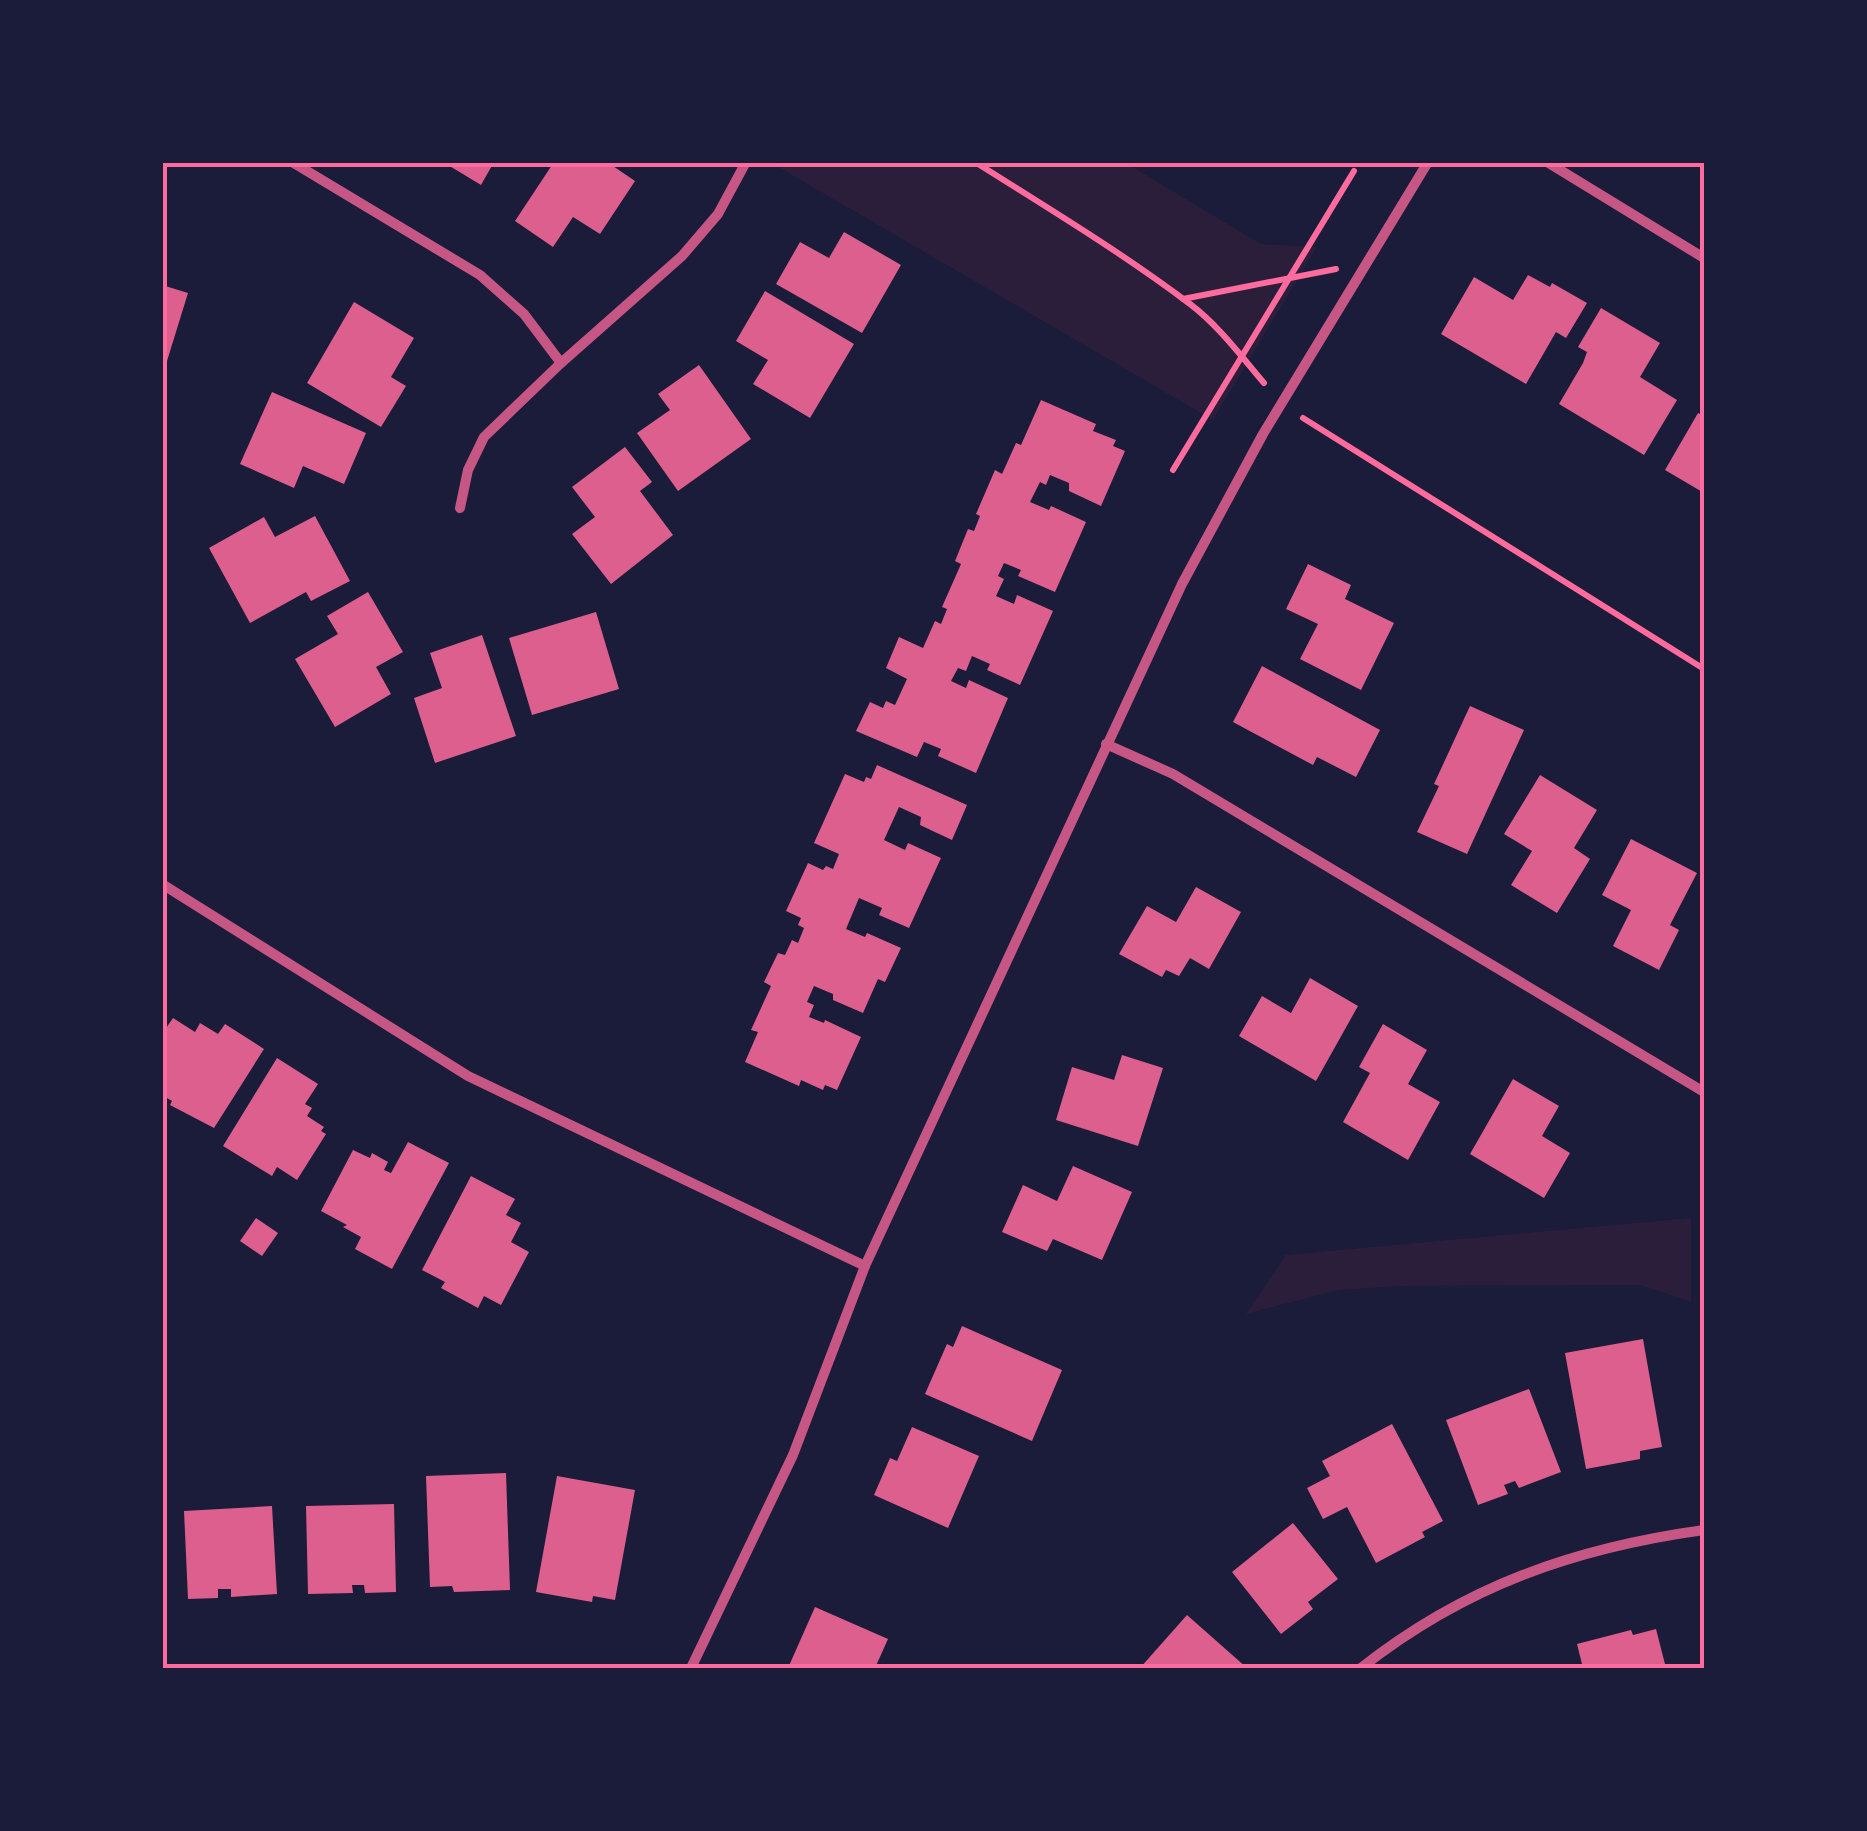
<svg xmlns="http://www.w3.org/2000/svg" width="1867" height="1831" viewBox="0 0 1867 1831" font-family="'Work Sans',sans-serif">
  <style>
    .green { fill: #2a1e3b }
    .building { fill: #dd5f8e }
    .lines { fill: none; stroke-linecap: round; stroke-linejoin: round }
    .path { stroke: #ff6b9d; stroke-width: 6 }
    .minor { stroke: #c65784; stroke-width: 10 }
    .neatline { fill: none; stroke: #ff6b9d; stroke-width: 4 }
  </style>
  <rect width="100%" height="100%" fill="#1b1b3a"/>
  <g class="green">
    <polygon points="782,162 1126,163 1261,244 1317,247 1213,420 780,168"/>
    <polygon points="1691,1218 1691,1302 1640,1285 1401,1286 1339,1290 1246,1314 1286,1255"/>
  </g>
  <g class="building">
    <polygon points="443,162 494,162 481,185"/>
    <polygon points="554,162 607,162 635,181 600,234 573,217 553,247 515,221"/>
    <polygon points="844,232 901,265 862,333 776,284 800,242 829,258"/>
    <polygon points="1528,275 1550,287 1552,283 1587,303 1566,338 1556,332 1526,384 1441,334 1474,277 1513,300"/>
    <polygon points="162,285 188,293 163,374 162,373"/>
    <polygon points="765,291 854,344 810,418 753,384 768,360 736,341"/>
    <polygon points="354,302 414,338 391,377 406,386 381,427 307,383"/>
    <polygon points="1601,308 1660,343 1640,377 1677,400 1644,455 1559,404 1583,363 1587,352 1578,347"/>
    <polygon points="699,365 751,439 678,491 637,433 670,410 658,394"/>
    <polygon points="272,392 366,433 344,484 303,466 294,488 240,464"/>
    <polygon points="1041,400 1096,424 1093,431 1116,440 1113,446 1125,451 1101,506 1069,491 1069,483 1050,475 1046,485 1040,482 1030,502 1049,510 1051,506 1086,522 1055,592 1018,576 1021,570 1004,563 998,576 1004,579 996,596 1014,604 1017,595 1053,611 1020,685 987,670 990,664 972,656 966,671 958,668 951,681 966,688 969,680 1008,698 976,773 938,756 941,749 924,742 917,757 856,731 870,702 883,708 886,701 895,705 907,679 886,668 899,637 923,648 935,621 941,624 947,609 942,607 961,564 955,561 968,529 974,531 980,516 976,514 995,470 1002,474 1016,443 1021,445"/>
    <polygon points="1698,413 1704,416 1704,493 1665,470"/>
    <polygon points="625,447 652,482 640,491 673,535 611,584 572,534 595,517 572,487"/>
    <polygon points="315,516 350,581 311,601 306,592 250,623 209,548 264,517 275,537"/>
    <polygon points="1308,564 1351,585 1345,599 1394,623 1361,690 1300,659 1318,624 1286,609"/>
    <polygon points="368,592 403,652 376,667 391,694 335,727 295,659 338,634 327,616"/>
    <polygon points="596,612 619,689 532,715 509,638"/>
    <polygon points="482,635 516,736 435,763 414,698 442,688 430,653"/>
    <polygon points="1262,666 1380,730 1356,777 1317,757 1313,765 1233,722"/>
    <polygon points="1470,706 1524,730 1467,854 1417,832 1439,786 1434,784"/>
    <polygon points="877,765 967,805 952,840 920,825 921,817 899,807 884,840 905,850 908,843 941,858 909,928 879,915 882,908 859,898 846,929 865,937 867,933 901,948 885,982 878,979 863,1013 833,1000 833,994 814,986 807,1002 814,1005 809,1017 824,1023 825,1020 861,1037 837,1090 825,1085 823,1090 801,1080 799,1086 745,1062 758,1032 751,1030 771,986 764,982 778,953 785,955 792,940 798,943 804,928 798,925 801,918 786,911 808,863 823,870 826,866 833,869 839,854 814,843 845,774 864,782 866,777 871,779"/>
    <polygon points="1540,775 1597,810 1574,848 1590,859 1557,913 1511,885 1532,851 1504,834"/>
    <polygon points="1631,839 1697,873 1670,925 1679,930 1659,970 1613,946 1631,910 1602,895"/>
    <polygon points="1196,887 1241,912 1209,969 1190,958 1179,976 1166,970 1162,977 1119,954 1147,906 1176,922"/>
    <polygon points="1310,978 1358,1006 1316,1081 1239,1036 1262,996 1291,1013"/>
    <polygon points="173,1018 195,1032 200,1023 218,1034 225,1024 264,1049 214,1128 170,1105 172,1101 162,1095 162,1034"/>
    <polygon points="1383,1024 1427,1050 1408,1084 1440,1102 1408,1160 1343,1122 1370,1073 1359,1067"/>
    <polygon points="1122,1055 1163,1068 1138,1146 1056,1120 1072,1067 1114,1080"/>
    <polygon points="277,1058 318,1084 305,1104 312,1108 307,1116 324,1127 321,1131 326,1134 297,1180 277,1167 272,1176 223,1146"/>
    <polygon points="1513,1079 1559,1106 1542,1136 1570,1153 1544,1198 1470,1154"/>
    <polygon points="408,1142 449,1163 392,1269 355,1249 361,1237 343,1227 347,1225 321,1211 353,1150 370,1158 372,1153 388,1162 384,1170 391,1173"/>
    <polygon points="1073,1166 1132,1192 1102,1260 1053,1239 1047,1251 1002,1232 1023,1185 1057,1201"/>
    <polygon points="471,1176 515,1199 506,1215 521,1223 511,1242 529,1252 501,1305 484,1296 478,1308 441,1288 445,1282 422,1270"/>
    <polygon points="256,1218 278,1233 262,1256 240,1241"/>
    <polygon points="962,1326 1062,1370 1032,1441 925,1394 947,1344 953,1347"/>
    <polygon points="1643,1339 1662,1447 1640,1451 1640,1459 1586,1469 1565,1353"/>
    <polygon points="1529,1389 1561,1472 1519,1488 1515,1481 1504,1485 1508,1494 1478,1505 1446,1420"/>
    <polygon points="1392,1424 1443,1521 1422,1532 1425,1537 1376,1563 1347,1507 1323,1519 1307,1488 1330,1476 1322,1461"/>
    <polygon points="912,1427 979,1456 948,1528 874,1495 890,1458 897,1461"/>
    <polygon points="506,1473 510,1590 454,1592 452,1586 430,1587 426,1476"/>
    <polygon points="557,1476 635,1490 615,1600 593,1596 592,1602 536,1592"/>
    <polygon points="394,1504 396,1592 365,1593 364,1585 352,1585 353,1593 308,1594 306,1506"/>
    <polygon points="272,1506 277,1594 231,1597 231,1589 218,1589 218,1598 188,1599 184,1511"/>
    <polygon points="1293,1523 1338,1579 1308,1602 1313,1609 1281,1634 1232,1572"/>
    <polygon points="815,1607 888,1639 875,1668 788,1668"/>
    <polygon points="1187,1615 1247,1668 1140,1668"/>
    <polygon points="1656,1629 1666,1668 1583,1668 1577,1644 1631,1630 1633,1635"/>
  </g>
  <g class="lines">
    <g class="path">
      <path d="M975 162C1048 208 1121 252 1190 304 1218 325 1241 356 1264 383"/>
      <polyline points="1183,299 1336,269"/>
      <polyline points="1303,418 1704,669"/>
      <polyline points="1173,470 1354,171"/>
    </g>
    <g class="minor">
      <polyline points="292,162 480,275 524,314 561,363"/>
      <polyline points="1547,162 1704,258"/>
      <polyline points="460,508 468,470 484,437 561,363 682,256 718,214 746,162"/>
      <polyline points="1106,744 1173,774 1704,1092"/>
      <polyline points="162,884 468,1076 865,1266"/>
      <polyline points="691,1668 793,1455 865,1266 1182,584 1263,434 1428,162"/>
      <path d="M1361 1668C1465 1586 1574 1548 1704 1530"/>
    </g>
  </g>
  <rect width="1867" height="1831" fill="none" stroke="#1b1b3a" stroke-width="330"/>
  <rect x="165" y="165" width="1537" height="1501" class="neatline"/>
</svg>
